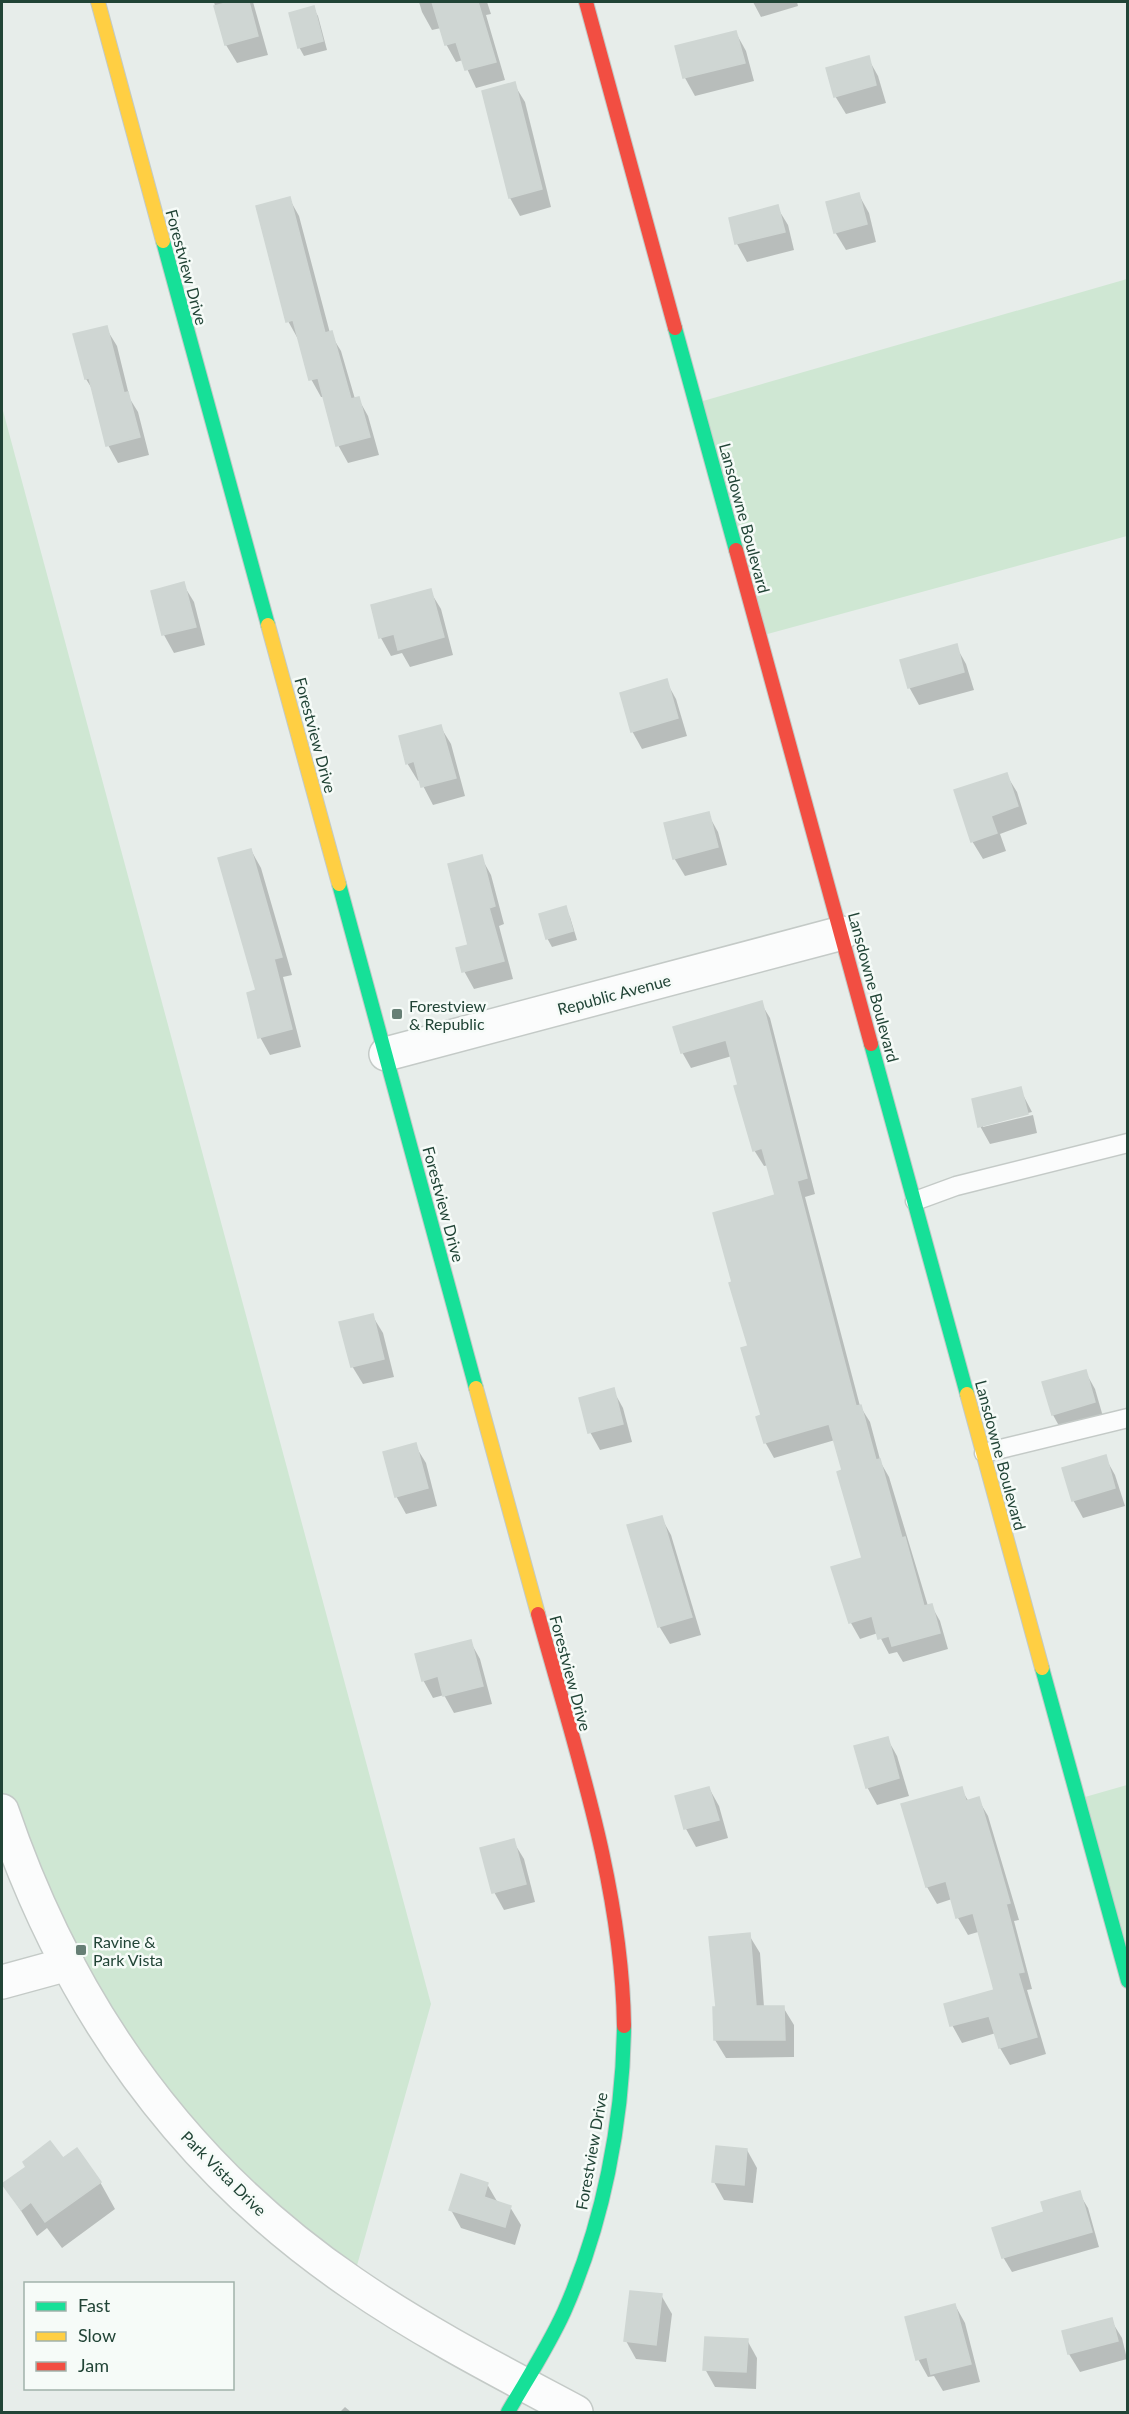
<svg xmlns="http://www.w3.org/2000/svg" width="1129" height="2414" viewBox="0 0 1129 2414" font-family="Lato,sans-serif">
  <style>
    .green { fill: #cfe7d3 }
    .shadow { fill: #0003 }
    .building { fill: #cfd6d3; stroke: #cfd6d3; stroke-width: 1.5 }
    .lines { fill: none; stroke-linecap: round; stroke-linejoin: round }
    .lane-casing { stroke: #c4cac7; stroke-width: 21 }
    .street-casing { stroke: #c4cac7; stroke-width: 36 }
    .fast-casing { stroke: #c2cac7; stroke-width: 16 }
    .slow-casing { stroke: #c2cac7; stroke-width: 16 }
    .jam-casing { stroke: #c2cac7; stroke-width: 16 }
    .lane { stroke: #fbfcfc; stroke-width: 18 }
    .street { stroke: #fbfcfc; stroke-width: 33 }
    .fast { stroke: #16e098; stroke-width: 14 }
    .slow { stroke: #ffcf43; stroke-width: 14 }
    .jam { stroke: #f24e42; stroke-width: 14 }
    .poi-dot { fill: #667f75; stroke: #f6fbf8; stroke-width: 2 }
    .labels { text-anchor: middle; dominant-baseline: central; stroke-width: 5; stroke-linejoin: round; paint-order: stroke }
    .street-label { font-size: 16px; fill: #214436; stroke: #f6fbf8 }
    .poi-label { font-size: 16px; fill: #214436; stroke: #f6fbf8; text-anchor: start }
  </style>
  <rect width="100%" height="100%" fill="#e7edea"/>
  <g class="green">
    <polygon points="1127,279 1127,536 760,636 696,403"/>
    <polygon points="2,407 431,2004 352,2283 145,2087 2,1811"/>
    <polygon points="1127,1785 1127,1981 1078,1799"/>
  </g>
  <g class="shadow">
    <polygon points="214,2 253,2 268,55 237,63 226,45"/>
    <polygon points="419,2 487,2 491,14 486,15 505,80 476,88 463,60 456,62 446,44 441,28 432,30 422,12"/>
    <polygon points="753,2 797,2 798,6 761,17"/>
    <polygon points="313,8 318,16 327,50 304,56 299,47"/>
    <polygon points="736,33 746,51 754,81 695,96 685,78 677,48"/>
    <polygon points="868,58 878,76 886,103 846,114 835,96"/>
    <polygon points="514,84 525,102 551,207 520,216 510,198 483,92"/>
    <polygon points="859,195 869,213 876,242 846,250 835,232"/>
    <polygon points="289,198 299,216 330,333 341,351 355,399 358,398 368,416 379,455 348,463 338,445 324,397 321,397 311,379 298,339 288,321"/>
    <polygon points="777,207 788,225 794,250 747,262 737,244 730,219"/>
    <polygon points="106,328 117,346 130,399 138,412 149,455 118,463 108,445 94,392 86,379 75,336"/>
    <polygon points="183,584 194,602 205,645 174,653 164,635 153,592"/>
    <polygon points="430,591 441,609 453,655 410,667 402,653 391,656 381,638 372,606"/>
    <polygon points="956,646 966,664 974,690 919,705 909,687"/>
    <polygon points="666,681 676,699 687,736 642,749 632,731"/>
    <polygon points="440,726 451,744 465,796 433,805 420,780 418,781 407,763"/>
    <polygon points="1006,774 1017,792 1027,824 1000,834 1006,851 983,859 972,841"/>
    <polygon points="708,814 718,832 727,865 685,876 674,858"/>
    <polygon points="251,850 261,868 292,975 283,977 301,1047 270,1055 260,1037"/>
    <polygon points="481,857 491,875 504,924 499,926 513,979 474,989 464,971 470,946"/>
    <polygon points="565,908 570,917 577,940 552,947 547,938"/>
    <polygon points="761,1003 770,1018 815,1194 805,1197 860,1406 870,1422 881,1463 889,1477 928,1606 931,1605 940,1621 948,1649 903,1662 897,1652 889,1654 878,1633 860,1639 851,1623 833,1568 864,1559 835,1440 774,1458 765,1442 763,1416 750,1347 777,1196 769,1165 764,1166 754,1150 732,1056 691,1068 682,1052"/>
    <polygon points="1020,1089 1032,1112 983,1124 983,1127 1033,1115 1037,1133 990,1144 980,1126"/>
    <polygon points="372,1315 383,1333 394,1377 363,1384 352,1366"/>
    <polygon points="1085,1371 1095,1389 1104,1420 1063,1433 1053,1415 1043,1384"/>
    <polygon points="613,1390 623,1408 632,1442 600,1450 590,1432"/>
    <polygon points="415,1445 426,1463 437,1506 406,1514 396,1496"/>
    <polygon points="1105,1457 1115,1475 1125,1506 1083,1518 1073,1500"/>
    <polygon points="661,1517 671,1535 701,1635 670,1644 659,1626"/>
    <polygon points="470,1641 480,1659 492,1704 454,1713 444,1695 433,1698 423,1680"/>
    <polygon points="887,1738 897,1756 909,1796 877,1805 867,1787"/>
    <polygon points="709,1788 719,1806 728,1838 696,1847 686,1829 676,1797"/>
    <polygon points="961,1789 969,1802 978,1799 988,1816 1019,1920 1014,1921 1032,1989 1027,1990 1046,2054 1010,2065 1000,2048 996,2033 962,2043 952,2025 996,1991 978,1932 968,1935 958,1918 952,1899 937,1904 927,1887 903,1805"/>
    <polygon points="513,1841 524,1859 535,1902 504,1910 494,1892"/>
    <polygon points="749,1935 760,1953 764,2007 783,2007 794,2025 794,2057 726,2058 715,2040 715,2008 717,2008"/>
    <polygon points="747,2150 757,2168 753,2203 724,2200 714,2182"/>
    <polygon points="62,2160 100,2182 115,2209 62,2248 47,2228 37,2236 4,2184"/>
    <polygon points="487,2184 498,2203 510,2207 521,2225 515,2245 461,2228 451,2210"/>
    <polygon points="1079,2193 1088,2208 1099,2247 1012,2272 1003,2257 1046,2213"/>
    <polygon points="661,2295 672,2314 666,2362 636,2359 626,2341"/>
    <polygon points="955,2305 965,2323 980,2382 943,2391 934,2376 928,2377 918,2359"/>
    <polygon points="1111,2320 1122,2338 1127,2359 1080,2372 1069,2354 1064,2332"/>
    <polygon points="747,2340 757,2358 756,2389 715,2387 705,2369"/>
    <polygon points="345,2407 351,2412 340,2412"/>
  </g>
  <g class="building">
    <polygon points="230,2 249,2 258,36 225,45 214,6"/>
    <polygon points="432,2 478,2 496,62 465,70 456,42 445,45"/>
    <polygon points="314,6 323,41 298,48 289,13"/>
    <polygon points="736,31 745,63 683,78 675,46"/>
    <polygon points="869,56 876,85 834,97 826,68"/>
    <polygon points="515,82 542,189 509,198 482,91"/>
    <polygon points="859,193 867,224 834,233 826,202"/>
    <polygon points="290,197 325,333 332,331 351,399 359,397 370,437 336,446 318,378 309,380 293,320 286,322 256,206"/>
    <polygon points="778,205 785,232 735,244 729,218"/>
    <polygon points="107,326 124,393 128,392 140,437 106,446 89,378 85,379 73,334"/>
    <polygon points="184,582 196,627 162,635 151,591"/>
    <polygon points="431,589 444,637 398,650 394,634 379,638 371,605"/>
    <polygon points="957,644 964,672 908,688 900,660"/>
    <polygon points="667,679 678,718 631,732 620,693"/>
    <polygon points="441,725 456,778 421,787 414,761 406,764 399,736"/>
    <polygon points="1007,773 1018,806 991,816 997,833 971,842 954,790"/>
    <polygon points="709,812 718,847 673,859 664,823"/>
    <polygon points="251,849 282,957 274,959 292,1029 258,1038 247,993 256,990 218,858"/>
    <polygon points="482,855 495,906 489,908 504,961 462,972 456,948 468,945 448,864"/>
    <polygon points="566,906 573,931 546,939 539,914"/>
    <polygon points="762,1001 807,1178 797,1181 856,1406 861,1405 876,1460 880,1459 902,1538 905,1537 924,1606 932,1604 940,1633 892,1646 889,1636 878,1639 872,1616 849,1623 831,1567 862,1558 837,1472 842,1470 829,1424 764,1443 756,1417 761,1415 741,1348 748,1346 729,1283 732,1282 713,1213 775,1195 762,1148 753,1151 734,1086 738,1085 726,1040 681,1053 673,1027"/>
    <polygon points="1021,1087 1028,1114 978,1127 972,1099"/>
    <polygon points="373,1314 384,1359 351,1367 339,1322"/>
    <polygon points="1086,1370 1095,1402 1052,1415 1042,1382"/>
    <polygon points="614,1388 623,1424 588,1433 579,1398"/>
    <polygon points="416,1443 428,1488 395,1497 383,1452"/>
    <polygon points="1106,1455 1115,1488 1072,1501 1062,1468"/>
    <polygon points="662,1516 692,1617 658,1627 627,1525"/>
    <polygon points="471,1640 483,1686 443,1696 438,1676 422,1681 415,1654"/>
    <polygon points="888,1737 899,1778 866,1788 854,1746"/>
    <polygon points="709,1787 719,1820 684,1829 675,1796"/>
    <polygon points="962,1787 966,1801 979,1797 998,1861 1010,1903 1006,1904 1024,1972 1018,1973 1037,2037 999,2048 989,2016 950,2026 944,2004 994,1990 973,1913 956,1918 946,1881 926,1887 901,1804"/>
    <polygon points="514,1839 526,1884 492,1893 480,1848"/>
    <polygon points="750,1933 756,2006 784,2006 785,2040 714,2040 713,2007 716,2007 709,1937"/>
    <polygon points="50,2141 63,2158 77,2148 101,2182 45,2222 31,2202 21,2210 2,2184 26,2167 23,2162"/>
    <polygon points="716,2146 747,2149 744,2185 712,2182"/>
    <polygon points="461,2174 488,2183 484,2197 511,2206 505,2227 449,2210"/>
    <polygon points="1080,2191 1092,2232 1002,2258 992,2228 1044,2212 1041,2202"/>
    <polygon points="630,2291 662,2294 656,2345 624,2341"/>
    <polygon points="955,2304 971,2364 931,2374 927,2357 916,2360 905,2317"/>
    <polygon points="1112,2318 1118,2341 1068,2354 1062,2331"/>
    <polygon points="705,2337 748,2339 746,2372 703,2370"/>
  </g>
  <g class="lines">
    <g class="lane-casing">
      <g id="lane">
        <polyline points="915,1201 956,1186 1128,1143"/>
        <polyline points="984,1453 1128,1418"/>
      </g>
    </g>
    <g class="street-casing">
      <g id="street">
        <polyline points="386,1054 842,933"/>
        <path d="M2 1811C68 2005 182 2167 352 2283 423 2332 501 2372 576 2412"/>
        <polyline points="2,1982 68,1964"/>
      </g>
    </g>
    <g class="fast-casing">
      <g id="fast">
        <polyline points="163,241 268,625"/>
        <polyline points="675,328 736,550"/>
        <polyline points="339,884 476,1388"/>
        <polyline points="871,1044 967,1394"/>
        <polyline points="1042,1668 1128,1981"/>
        <path d="M508 2412C527 2379 548 2347 564 2312 603 2224 623 2122 624 2026"/>
      </g>
    </g>
    <g class="slow-casing">
      <g id="slow">
        <polyline points="98,2 163,241"/>
        <polyline points="268,625 339,884"/>
        <polyline points="476,1388 538,1614"/>
        <polyline points="967,1394 1042,1668"/>
      </g>
    </g>
    <g class="jam-casing">
      <g id="jam">
        <polyline points="586,2 675,328"/>
        <polyline points="736,550 871,1044"/>
        <path d="M538 1614C575 1749 622 1885 624 2026"/>
      </g>
    </g>
    <use href="#lane" class="lane"/>
    <use href="#street" class="street"/>
    <use href="#fast" class="fast"/>
    <use href="#slow" class="slow"/>
    <use href="#jam" class="jam"/>
  </g>
  <g class="poi-dot">
    <rect x="391" y="1008" width="12" height="12" rx="3"/>
    <rect x="75" y="1944" width="12" height="12" rx="3"/>
  </g>
  <g class="labels">
    <g class="street-label">
      <text transform="translate(187 267) rotate(75)">Forestview Drive</text>
      <text transform="translate(745 518) rotate(75)">Lansdowne Boulevard</text>
      <text transform="translate(316 735) rotate(75)">Forestview Drive</text>
      <text transform="translate(874 987) rotate(75)">Lansdowne Boulevard</text>
      <text transform="translate(614 994) rotate(-15)">Republic Avenue</text>
      <text transform="translate(444 1204) rotate(75)">Forestview Drive</text>
      <text transform="translate(1001 1455) rotate(75)">Lansdowne Boulevard</text>
      <text transform="translate(571 1673) rotate(75)">Forestview Drive</text>
      <text transform="translate(591 2151) rotate(-80)">Forestview Drive</text>
      <text transform="translate(224 2173) rotate(45)">Park Vista Drive</text>
    </g>
    <g class="poi-label">
      <text x="409" y="1005">Forestview<tspan x="409" dy="18">&amp; Republic</tspan></text>
      <text x="93" y="1941">Ravine &amp;<tspan x="93" dy="18">Park Vista</tspan></text>
    </g>
  </g>
  <rect width="1129" height="2414" fill="none" stroke="#214436" stroke-width="6"/>
  <rect x="24" y="2282" width="210" height="108" fill="#f6fbf8" stroke="#a1b2aa" stroke-width="1.5"/>
  <rect x="36" y="2302" width="30" height="9" fill="#16e098" stroke="#a1b2aa" stroke-width="1.5"/>
  <text x="78" y="2312" font-size="18" fill="#214436">Fast</text>
  <rect x="36" y="2332" width="30" height="9" fill="#ffcf43" stroke="#a1b2aa" stroke-width="1.5"/>
  <text x="78" y="2342" font-size="18" fill="#214436">Slow</text>
  <rect x="36" y="2362" width="30" height="9" fill="#f24e42" stroke="#a1b2aa" stroke-width="1.5"/>
  <text x="78" y="2372" font-size="18" fill="#214436">Jam</text>
</svg>
